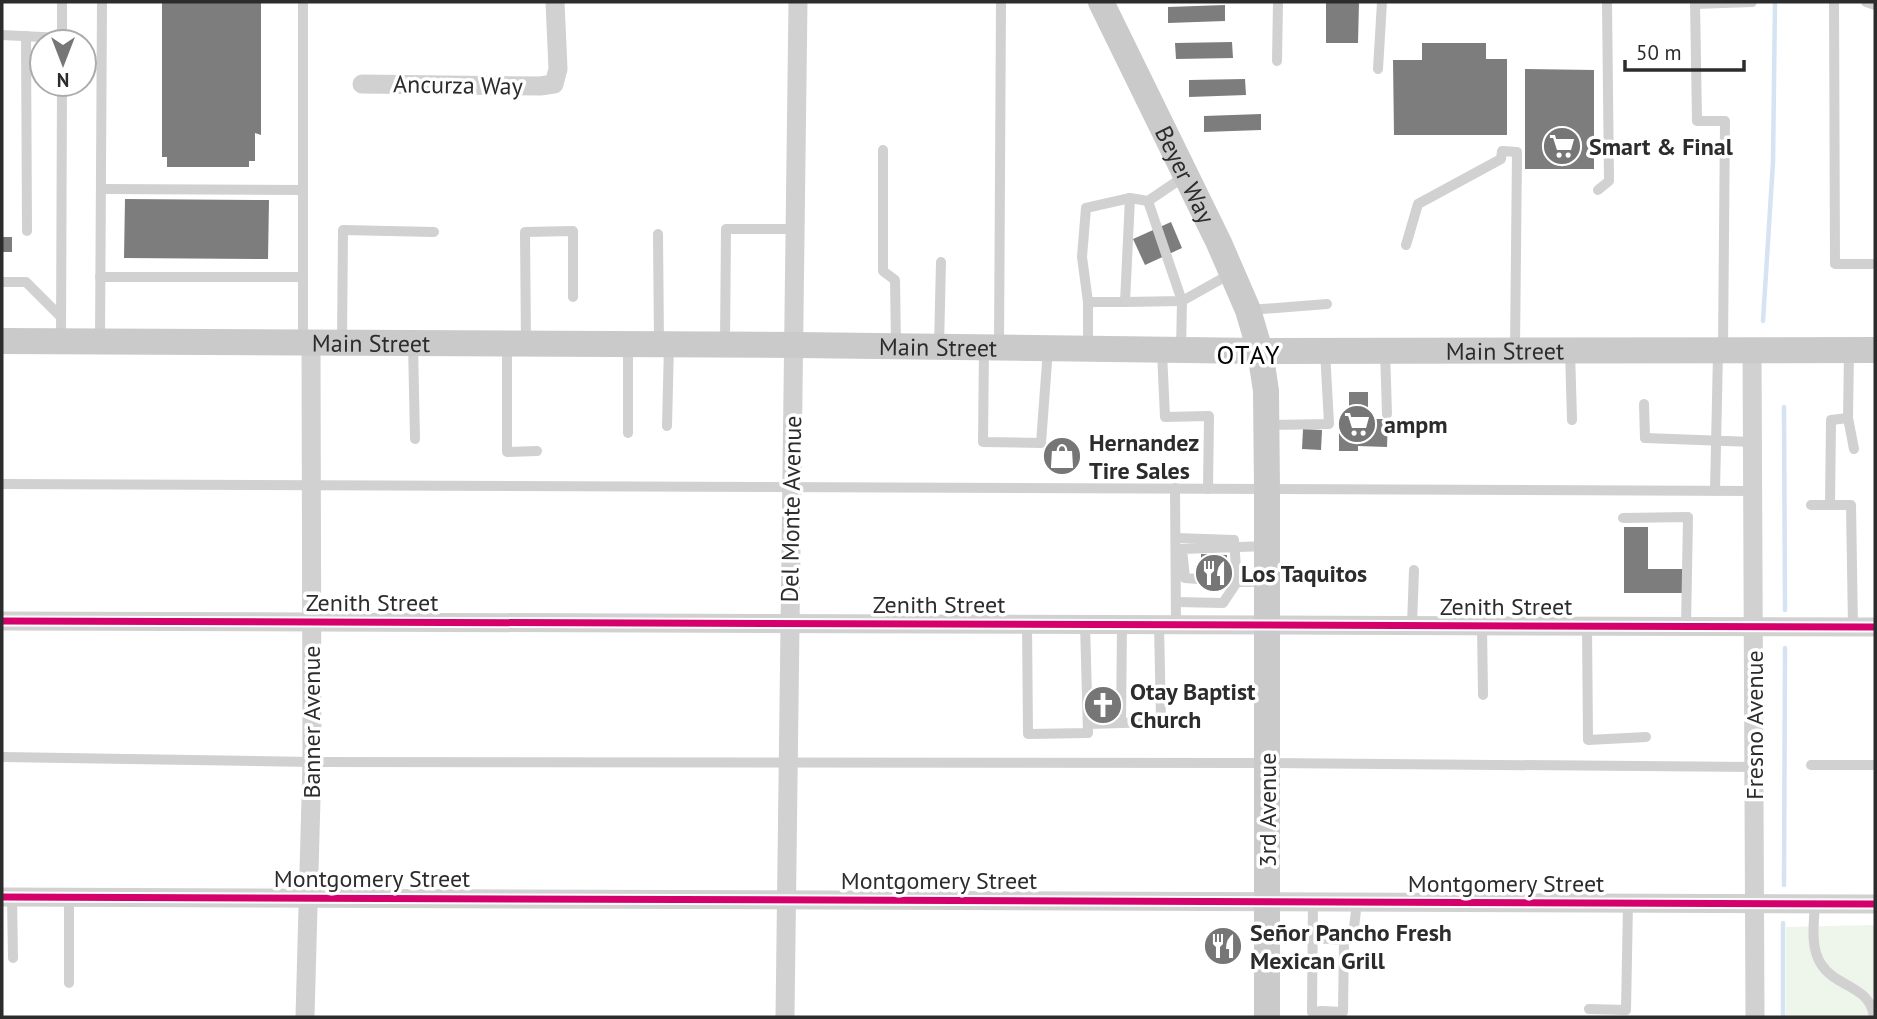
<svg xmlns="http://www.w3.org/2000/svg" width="1877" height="1019" viewBox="0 0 1877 1019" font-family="'PT Sans',sans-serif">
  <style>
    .green { fill: #eef5ea }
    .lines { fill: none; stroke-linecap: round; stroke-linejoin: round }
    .stream { stroke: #d5e3f2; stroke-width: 4.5 }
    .building { fill: #7d7d7d }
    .service { stroke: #d1d1d1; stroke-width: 10 }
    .minor { stroke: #d1d1d1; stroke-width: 19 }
    .secondary { stroke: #cacaca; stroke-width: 26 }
    .cycleway-casing { stroke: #fff; stroke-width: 11 }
    .cycleway { stroke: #d6006c; stroke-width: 7 }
    .labels { text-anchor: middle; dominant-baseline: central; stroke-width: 7; stroke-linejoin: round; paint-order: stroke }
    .street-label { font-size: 24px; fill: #2c2c2c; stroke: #fff }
    .poi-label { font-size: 24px; font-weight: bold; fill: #2c2c2c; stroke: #fff; text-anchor: start }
    .neighbourhood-label { font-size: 26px; letter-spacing: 2px; fill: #000; stroke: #fff }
  </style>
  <rect width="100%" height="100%" fill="#fff"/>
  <polygon class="green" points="1875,925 1875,1017 1786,1017 1786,927"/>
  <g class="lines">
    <g class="stream">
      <polyline points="1763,321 1773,162 1775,2"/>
      <polyline points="1784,407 1785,610"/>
      <polyline points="1784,885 1785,648"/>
      <polyline points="1783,1017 1783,923"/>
    </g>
  </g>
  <g class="building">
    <polygon points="162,2 261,2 261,135 255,133 255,161 249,161 249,167 167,167 167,157 162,157"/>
    <polygon points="1326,2 1359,2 1358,43 1326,43"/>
    <polygon points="1225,5 1225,21 1168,23 1168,7"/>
    <polygon points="1232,42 1233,58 1176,59 1175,43"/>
    <polygon points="1422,43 1486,43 1486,59 1507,59 1507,135 1394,135 1393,60 1422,60"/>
    <polygon points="1525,69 1594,70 1594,169 1525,169"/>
    <polygon points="1245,79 1246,95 1189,97 1189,80"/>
    <polygon points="1261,114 1261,130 1204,132 1204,116"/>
    <polygon points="125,199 269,200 268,259 124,258"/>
    <polygon points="1171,222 1182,248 1145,265 1133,239"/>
    <rect x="2" y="237" width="10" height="15"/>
    <polygon points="1349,392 1368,392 1368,419 1388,419 1387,447 1358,446 1358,451 1339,451 1339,419 1349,419"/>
    <polygon points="1303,429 1322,430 1321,450 1302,449"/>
    <polygon points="1624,527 1648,527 1648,569 1685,569 1685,593 1624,593"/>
    <polygon points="1201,554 1227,555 1227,579 1201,579"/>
  </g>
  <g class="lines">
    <g class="service">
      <polyline points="62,2 62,42"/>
      <polyline points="303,2 303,342"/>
      <polyline points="1695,2 1697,121 1725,121 1723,348"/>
      <polyline points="1834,2 1835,264 1875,264"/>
      <polyline points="1866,2 1875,5"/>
      <polyline points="1695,4 1752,2"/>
      <polyline points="2,35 62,38"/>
      <polyline points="26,36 27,231"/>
      <polyline points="1277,61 1278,2"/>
      <polyline points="1378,69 1382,2"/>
      <polyline points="883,150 883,271 895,280 896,345"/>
      <polyline points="101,189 303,190"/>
      <polyline points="1598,190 1609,181 1607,2"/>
      <polyline points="1148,201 1182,301 1181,349"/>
      <polyline points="658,234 659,343"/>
      <polyline points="1406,245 1418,204 1501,159 1502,151 1517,152 1515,349"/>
      <polyline points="100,277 303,277"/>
      <polyline points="2,282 26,282 61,317"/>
      <polyline points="1088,302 1082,257 1086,208 1130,198"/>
      <polyline points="1125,302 1182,301 1232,273"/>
      <polyline points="1250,310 1327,304"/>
      <polyline points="61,339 62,84"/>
      <polyline points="100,341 102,2"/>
      <polyline points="342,342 343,230 434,232"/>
      <polyline points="413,343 415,439"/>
      <polyline points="526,343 525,232 573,231 573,297"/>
      <polyline points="725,343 726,229 796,229"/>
      <polyline points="507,344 507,452 537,451"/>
      <polyline points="628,344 628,433"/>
      <polyline points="939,346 941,262"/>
      <polyline points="984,347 983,442 1041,443 1048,349"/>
      <polyline points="999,347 1001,2"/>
      <polyline points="1088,348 1088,302 1125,302 1130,198 1148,201 1185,176"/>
      <polyline points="1570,350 1572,420"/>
      <polyline points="1385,351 1387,414"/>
      <polyline points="1162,352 1165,417 1209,416 1208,489"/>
      <polyline points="1849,352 1848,418 1854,449"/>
      <polyline points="1644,404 1645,438 1753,442"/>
      <polyline points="1267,425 1329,424 1325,351"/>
      <polyline points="667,426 669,344"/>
      <polyline points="2,484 1754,491"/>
      <polyline points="1175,488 1176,624"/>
      <polyline points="1715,491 1718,353"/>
      <polyline points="1811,505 1851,505 1853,627"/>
      <polyline points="1830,505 1831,420 1848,418"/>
      <polyline points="1623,518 1688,517 1686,626"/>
      <polyline points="1176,538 1234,540 1237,582 1185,578 1182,549 1267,546"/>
      <polyline points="1176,602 1223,603 1237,582 1266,582"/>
      <polyline points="1027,624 1028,734 1088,733 1085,624"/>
      <polyline points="1122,624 1121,723 1161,722 1159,624"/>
      <polyline points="1412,625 1414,570"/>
      <polyline points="1482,625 1483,695"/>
      <polyline points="1587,626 1588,740 1646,737"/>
      <polyline points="1088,724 1121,723"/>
      <polyline points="2,757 312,762 1267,763 1754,767"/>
      <polyline points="1811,765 1875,765"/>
      <polyline points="12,897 13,958"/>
      <polyline points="69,898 69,983"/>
      <polyline points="1313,902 1312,1012 1322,1011 1322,1017"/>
      <path d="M1815 903C1814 923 1810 947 1821 964 1836 988 1870 985 1874 1017"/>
      <polyline points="1313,938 1344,940 1343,1012 1322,1011"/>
      <polyline points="1344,940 1353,936 1357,902"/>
      <polyline points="1589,1009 1626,1010 1628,903"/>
    </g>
    <g class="minor">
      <polyline points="362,84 540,86 554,84 558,69 555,2"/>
      <polyline points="1752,349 1755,1017"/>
      <polyline points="2,621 1875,627"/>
      <polyline points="2,897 1875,904"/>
      <polyline points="305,1017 312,762 311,342"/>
      <polyline points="785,1017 798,2"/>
    </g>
    <g class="secondary">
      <path id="s1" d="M1101 2 1219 243 1248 310 1260 351 1266 391 1267 489V1017"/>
      <path id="s2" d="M2 341 796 345 1260 351 1875 350"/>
    </g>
    <g class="cycleway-casing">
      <g id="cycleway">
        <polyline points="2,621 1875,627"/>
        <polyline points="2,897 1875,904"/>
      </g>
    </g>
    <use href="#cycleway" class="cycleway"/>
  </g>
  <defs>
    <g id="supermarket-disc" transform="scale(2.0125)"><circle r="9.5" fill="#767676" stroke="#fff"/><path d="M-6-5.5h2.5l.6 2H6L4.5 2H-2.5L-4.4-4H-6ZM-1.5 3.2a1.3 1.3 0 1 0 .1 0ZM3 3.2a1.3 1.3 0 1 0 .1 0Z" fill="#fff"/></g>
    <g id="shop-disc" transform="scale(2.0125)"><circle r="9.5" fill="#767676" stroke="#fff"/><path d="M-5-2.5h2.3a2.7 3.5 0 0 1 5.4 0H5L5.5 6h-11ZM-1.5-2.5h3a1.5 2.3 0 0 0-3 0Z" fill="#fff"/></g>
    <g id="restaurant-disc" transform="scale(2.0125)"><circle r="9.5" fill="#767676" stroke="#fff"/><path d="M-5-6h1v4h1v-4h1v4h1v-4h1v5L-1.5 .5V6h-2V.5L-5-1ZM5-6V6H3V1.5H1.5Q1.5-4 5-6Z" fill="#fff"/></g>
    <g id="church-disc" transform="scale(2.0125)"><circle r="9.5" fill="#767676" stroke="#fff"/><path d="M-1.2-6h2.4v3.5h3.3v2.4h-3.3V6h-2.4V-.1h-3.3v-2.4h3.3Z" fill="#fff"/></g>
  </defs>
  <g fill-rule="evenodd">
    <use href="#supermarket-disc" x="1562" y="146"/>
    <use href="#supermarket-disc" x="1357" y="424"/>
    <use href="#shop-disc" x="1062" y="456"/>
    <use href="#restaurant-disc" x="1214" y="573"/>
    <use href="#church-disc" x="1103" y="705"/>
    <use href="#restaurant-disc" x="1223" y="946"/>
  </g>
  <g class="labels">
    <g class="street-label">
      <text transform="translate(458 85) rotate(1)">Ancurza Way</text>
      <text stroke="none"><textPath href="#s1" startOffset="192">Beyer Way</textPath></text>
      <text stroke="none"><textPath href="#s2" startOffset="369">Main Street</textPath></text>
      <text stroke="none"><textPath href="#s2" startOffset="936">Main Street</textPath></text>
      <text stroke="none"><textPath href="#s2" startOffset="1503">Main Street</textPath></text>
      <text transform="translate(791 509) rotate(-89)">Del Monte Avenue</text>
      <text x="372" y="602">Zenith Street</text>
      <text x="939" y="604">Zenith Street</text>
      <text x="1506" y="606">Zenith Street</text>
      <text transform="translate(311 722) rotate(-90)">Banner Avenue</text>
      <text transform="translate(1754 725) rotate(-90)">Fresno Avenue</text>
      <text transform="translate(1267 810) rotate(-90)">3rd Avenue</text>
      <text x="372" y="878">Montgomery Street</text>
      <text x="939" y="880">Montgomery Street</text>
      <text x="1506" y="883">Montgomery Street</text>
    </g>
    <g class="poi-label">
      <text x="1589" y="146">Smart &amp; Final</text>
      <text x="1384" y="424">ampm</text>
      <text x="1089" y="442">Hernandez<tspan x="1089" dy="28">Tire Sales</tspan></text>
      <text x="1241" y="573">Los Taquitos</text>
      <text x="1130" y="691">Otay Baptist<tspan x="1130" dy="28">Church</tspan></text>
      <text x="1250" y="932">Señor Pancho Fresh<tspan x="1250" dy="28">Mexican Grill</tspan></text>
    </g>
    <g class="neighbourhood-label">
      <text x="1249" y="354">OTAY</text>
    </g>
  </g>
  <rect width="1877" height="1019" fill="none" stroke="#2c2c2c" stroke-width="7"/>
  <g transform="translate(63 63) rotate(180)"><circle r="33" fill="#ffffff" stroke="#ababab" stroke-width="2"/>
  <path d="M0-5L12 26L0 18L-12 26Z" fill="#767676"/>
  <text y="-10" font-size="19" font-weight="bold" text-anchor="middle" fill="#2c2c2c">N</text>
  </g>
  <path d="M1625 60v10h119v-10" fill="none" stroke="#2c2c2c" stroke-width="3.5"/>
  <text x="1636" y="60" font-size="21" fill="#2c2c2c" stroke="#ffffff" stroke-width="5" paint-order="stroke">50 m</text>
</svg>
